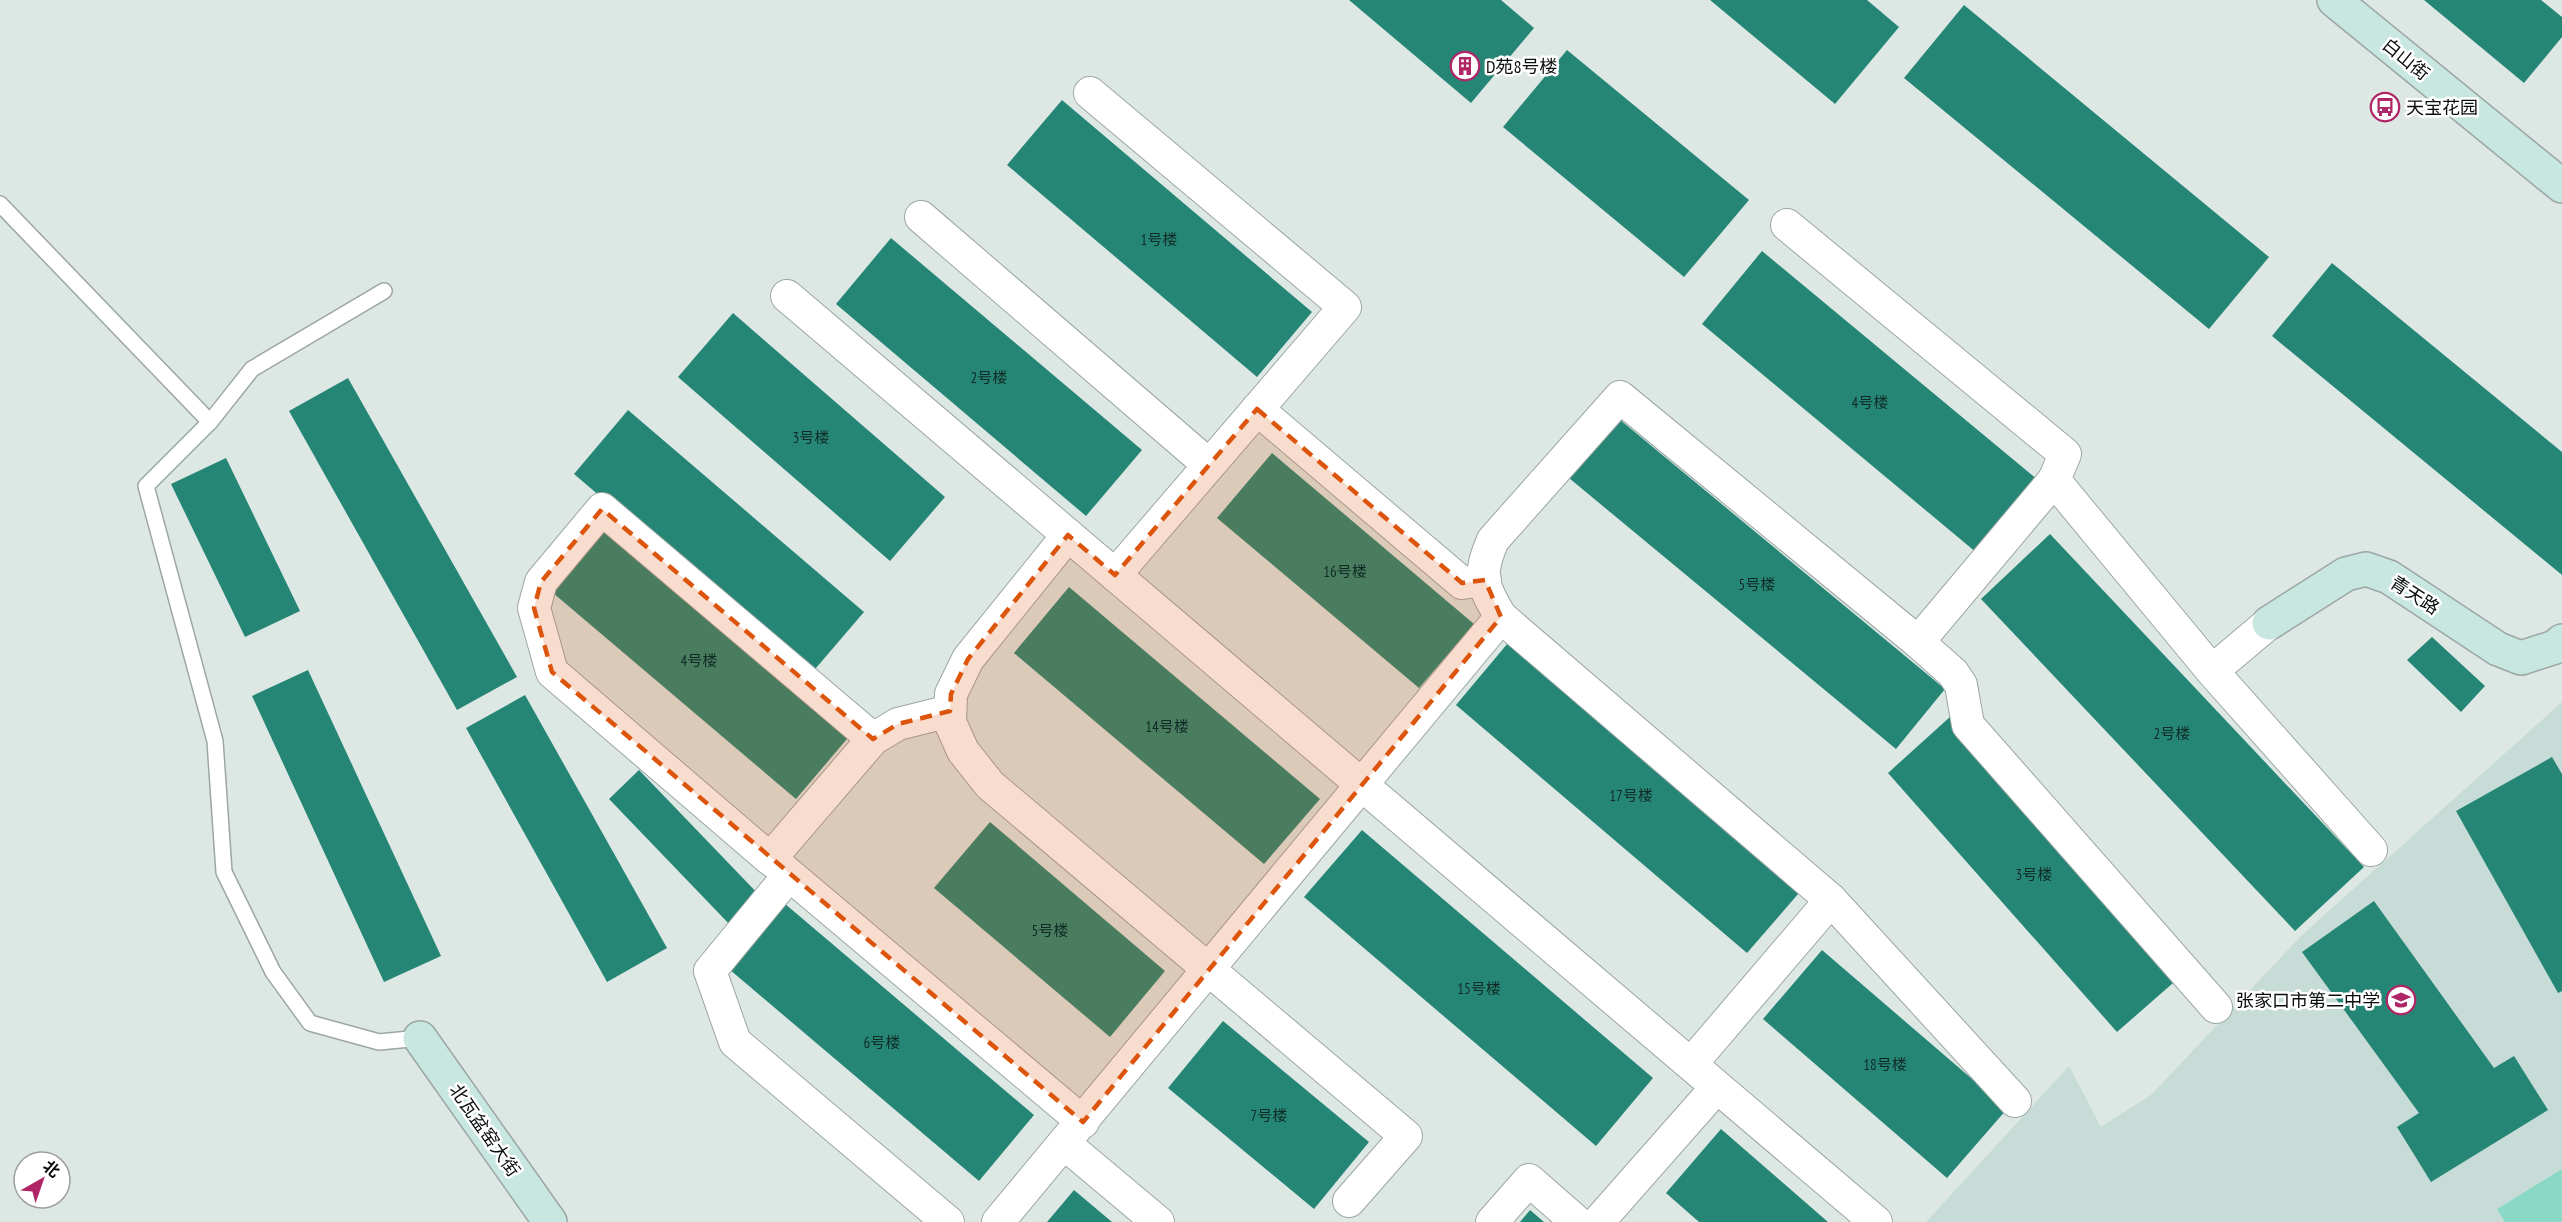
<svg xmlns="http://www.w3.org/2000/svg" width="2562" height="1222" viewBox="0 0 2562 1222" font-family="'PT Sans Narrow','Noto Sans SC',sans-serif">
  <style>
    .built { fill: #c8dcd7 }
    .green { fill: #8ad9c7 }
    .building { fill: #268675 }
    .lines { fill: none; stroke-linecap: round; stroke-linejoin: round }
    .lane-casing { stroke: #9ca6a3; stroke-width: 18 }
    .street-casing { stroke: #9ca6a3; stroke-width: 34 }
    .secondary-casing { stroke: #9ca6a3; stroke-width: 36 }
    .lane { stroke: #fff; stroke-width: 15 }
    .street { stroke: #fff; stroke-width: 32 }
    .secondary { stroke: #c8e7e1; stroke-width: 33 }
    .marked { fill: #dd550c; fill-opacity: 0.2; stroke: #dd550c; stroke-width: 4.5; stroke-dasharray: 12 8; stroke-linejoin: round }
    .labels { text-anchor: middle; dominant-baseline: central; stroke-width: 5; stroke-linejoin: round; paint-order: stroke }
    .number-label { font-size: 15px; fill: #102b26 }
    .street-label { font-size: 18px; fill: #090d0c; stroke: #fff }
    .poi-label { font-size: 18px; fill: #090d0c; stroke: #fff; text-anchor: start }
  </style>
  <rect width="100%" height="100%" fill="#dde8e5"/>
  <polygon class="built" points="2562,702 2562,1222 1926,1222 2069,1066 2101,1127 2152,1094 2302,935"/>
  <polygon class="green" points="2562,1169 2562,1222 2505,1222 2497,1209"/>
  <g class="building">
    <polygon points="1349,0 1501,0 1534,28 1471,103"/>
    <polygon points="1710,0 1867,0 1899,27 1835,104"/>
    <polygon points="2424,0 2541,0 2562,17 2562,37 2524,83"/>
    <polygon points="1964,5 2269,257 2209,329 1904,78"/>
    <polygon points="1567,50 1749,200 1684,277 1503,127"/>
    <polygon points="1062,100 1312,312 1257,377 1007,165"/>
    <polygon points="891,238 1142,450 1086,516 836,304"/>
    <polygon points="1762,251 2038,480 1977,553 1702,324"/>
    <polygon points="2332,263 2562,452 2562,575 2272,336"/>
    <polygon points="733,313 945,497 890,561 678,377"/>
    <polygon points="348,378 517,677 457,710 289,411"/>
    <polygon points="628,410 864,612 810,675 574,474"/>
    <polygon points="1619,419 1945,689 1896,749 1569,478"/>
    <polygon points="1272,453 1474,624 1419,688 1217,518"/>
    <polygon points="226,458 300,611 245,637 171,484"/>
    <polygon points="602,521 852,733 796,799 546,587"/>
    <polygon points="2050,534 2364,867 2295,931 1981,599"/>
    <polygon points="1069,587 1320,799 1264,864 1014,653"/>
    <polygon points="1513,637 1805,886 1747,953 1456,705"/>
    <polygon points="2432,637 2485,686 2461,712 2407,660"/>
    <polygon points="308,670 441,956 384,982 252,696"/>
    <polygon points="525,695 667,948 607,982 466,728"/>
    <polygon points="1951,716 2181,976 2117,1032 1888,773"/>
    <polygon points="2552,757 2562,774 2562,991 2558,993 2456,811"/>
    <polygon points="639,770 763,899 733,928 609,799"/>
    <polygon points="990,822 1165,971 1110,1037 934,888"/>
    <polygon points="1362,830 1653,1078 1596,1146 1304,897"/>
    <polygon points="2374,901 2494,1068 2514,1056 2548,1110 2431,1182 2397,1127 2419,1113 2302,952"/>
    <polygon points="784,903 1034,1115 979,1181 729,969"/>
    <polygon points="1822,950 2007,1109 1947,1178 1763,1019"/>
    <polygon points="1223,1021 1369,1142 1314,1209 1168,1088"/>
    <polygon points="1721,1129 1828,1222 1699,1222 1666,1193"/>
    <polygon points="1074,1190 1112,1222 1047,1222"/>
    <polygon points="1530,1210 1544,1222 1520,1222"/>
  </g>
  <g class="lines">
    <g class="lane-casing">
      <g id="lane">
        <polyline points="0,204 210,422 146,486 215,741 224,872 273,972 310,1023 379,1042 420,1038"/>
        <polyline points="210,422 252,369 384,291"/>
      </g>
    </g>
    <g class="street-casing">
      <g id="street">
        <polyline points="1090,93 1345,307 1115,575"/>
        <polyline points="921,217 1209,465"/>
        <polyline points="1787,225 2065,454 2054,480"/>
        <polyline points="787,296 1876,1222"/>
        <polyline points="1257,409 1462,583 1485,580"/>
        <polyline points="1068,535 968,659 951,694 950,722 963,751 990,785 1406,1136 1349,1201"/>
        <polyline points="1501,617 1831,900 2015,1101"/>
        <polyline points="1918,642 1953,673 1961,685 1968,725 2216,1007"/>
        <polyline points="2212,671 2371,850"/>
        <polyline points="873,739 602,509 541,582 534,608 552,672 770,859 873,739 898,724 950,711"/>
        <polyline points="773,861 1083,1122"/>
        <polyline points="789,875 710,971 735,1042 948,1222"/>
        <polyline points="1691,1064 1831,900"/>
        <polyline points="1065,1144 1158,1222"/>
        <path d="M998 1222 1501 617C1481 584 1478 575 1493 540L1620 397 1918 642 2054 480 2212 671 2269 623"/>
        <polyline points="1492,1222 1529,1180 1577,1222"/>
        <polyline points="1598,1222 1717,1087"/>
      </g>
    </g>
    <g class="secondary-casing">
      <g id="secondary">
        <polyline points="2334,0 2562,186"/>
        <polyline points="2269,623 2346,574 2366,569 2389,577 2498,649 2521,658 2555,647 2562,641"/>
        <polyline points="420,1038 550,1222"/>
      </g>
    </g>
    <use href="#lane" class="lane"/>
    <use href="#street" class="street"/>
    <use href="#secondary" class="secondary"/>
  </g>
  <path class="marked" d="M1257 409 1462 583 1485 580 1501 617 1083 1122 552 672 534 608 541 582 602 509 873 739 898 724 950 711 951 694 968 659 1068 535 1115 575Z"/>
  <defs>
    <g id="building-ring" transform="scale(1.5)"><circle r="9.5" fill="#fff" stroke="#af2565" stroke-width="1.5"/><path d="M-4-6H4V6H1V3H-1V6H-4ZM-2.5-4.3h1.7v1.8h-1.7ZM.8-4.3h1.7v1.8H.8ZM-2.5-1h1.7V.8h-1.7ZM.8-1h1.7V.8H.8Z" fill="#af2565"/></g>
    <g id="bus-ring" transform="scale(1.5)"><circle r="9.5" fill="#fff" stroke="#af2565" stroke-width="1.5"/><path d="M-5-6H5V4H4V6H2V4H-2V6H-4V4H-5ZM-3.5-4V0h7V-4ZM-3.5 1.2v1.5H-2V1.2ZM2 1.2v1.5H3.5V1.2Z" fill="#af2565"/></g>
    <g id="school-ring" transform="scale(1.5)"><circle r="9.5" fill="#fff" stroke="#af2565" stroke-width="1.5"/><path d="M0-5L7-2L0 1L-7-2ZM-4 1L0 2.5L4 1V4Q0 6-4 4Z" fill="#af2565"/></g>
  </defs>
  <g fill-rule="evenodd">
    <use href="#building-ring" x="1465" y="66"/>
    <use href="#bus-ring" x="2385" y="107"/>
    <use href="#school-ring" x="2401" y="1000"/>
  </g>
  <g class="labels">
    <g class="number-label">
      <text x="1159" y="239">1号楼</text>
      <text x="989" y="377">2号楼</text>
      <text x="1870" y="402">4号楼</text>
      <text x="811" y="437">3号楼</text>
      <text x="1345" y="571">16号楼</text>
      <text x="1757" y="584">5号楼</text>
      <text x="699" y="660">4号楼</text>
      <text x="1167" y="726">14号楼</text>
      <text x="2172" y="733">2号楼</text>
      <text x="1631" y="795">17号楼</text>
      <text x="2034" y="874">3号楼</text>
      <text x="1050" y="930">5号楼</text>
      <text x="1479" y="988">15号楼</text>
      <text x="882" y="1042">6号楼</text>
      <text x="1885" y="1064">18号楼</text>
      <text x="1269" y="1115">7号楼</text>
    </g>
    <g class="street-label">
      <text transform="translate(2406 59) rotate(39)">白山街</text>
      <text transform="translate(2415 595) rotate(33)">青天路</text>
      <text transform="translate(485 1130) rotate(55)">北瓦盆窑大街</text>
    </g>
    <g class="poi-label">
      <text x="1486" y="66">D苑8号楼</text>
      <text x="2406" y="107">天宝花园</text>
      <text x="2380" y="1000" text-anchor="end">张家口市第二中学</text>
    </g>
  </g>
  <g transform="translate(42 1180) rotate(40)"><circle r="28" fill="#ffffff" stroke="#9d9e9e" stroke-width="1.5"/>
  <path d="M0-4.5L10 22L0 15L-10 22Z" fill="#af2565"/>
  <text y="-9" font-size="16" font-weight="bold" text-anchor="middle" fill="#090d0c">北</text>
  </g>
</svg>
